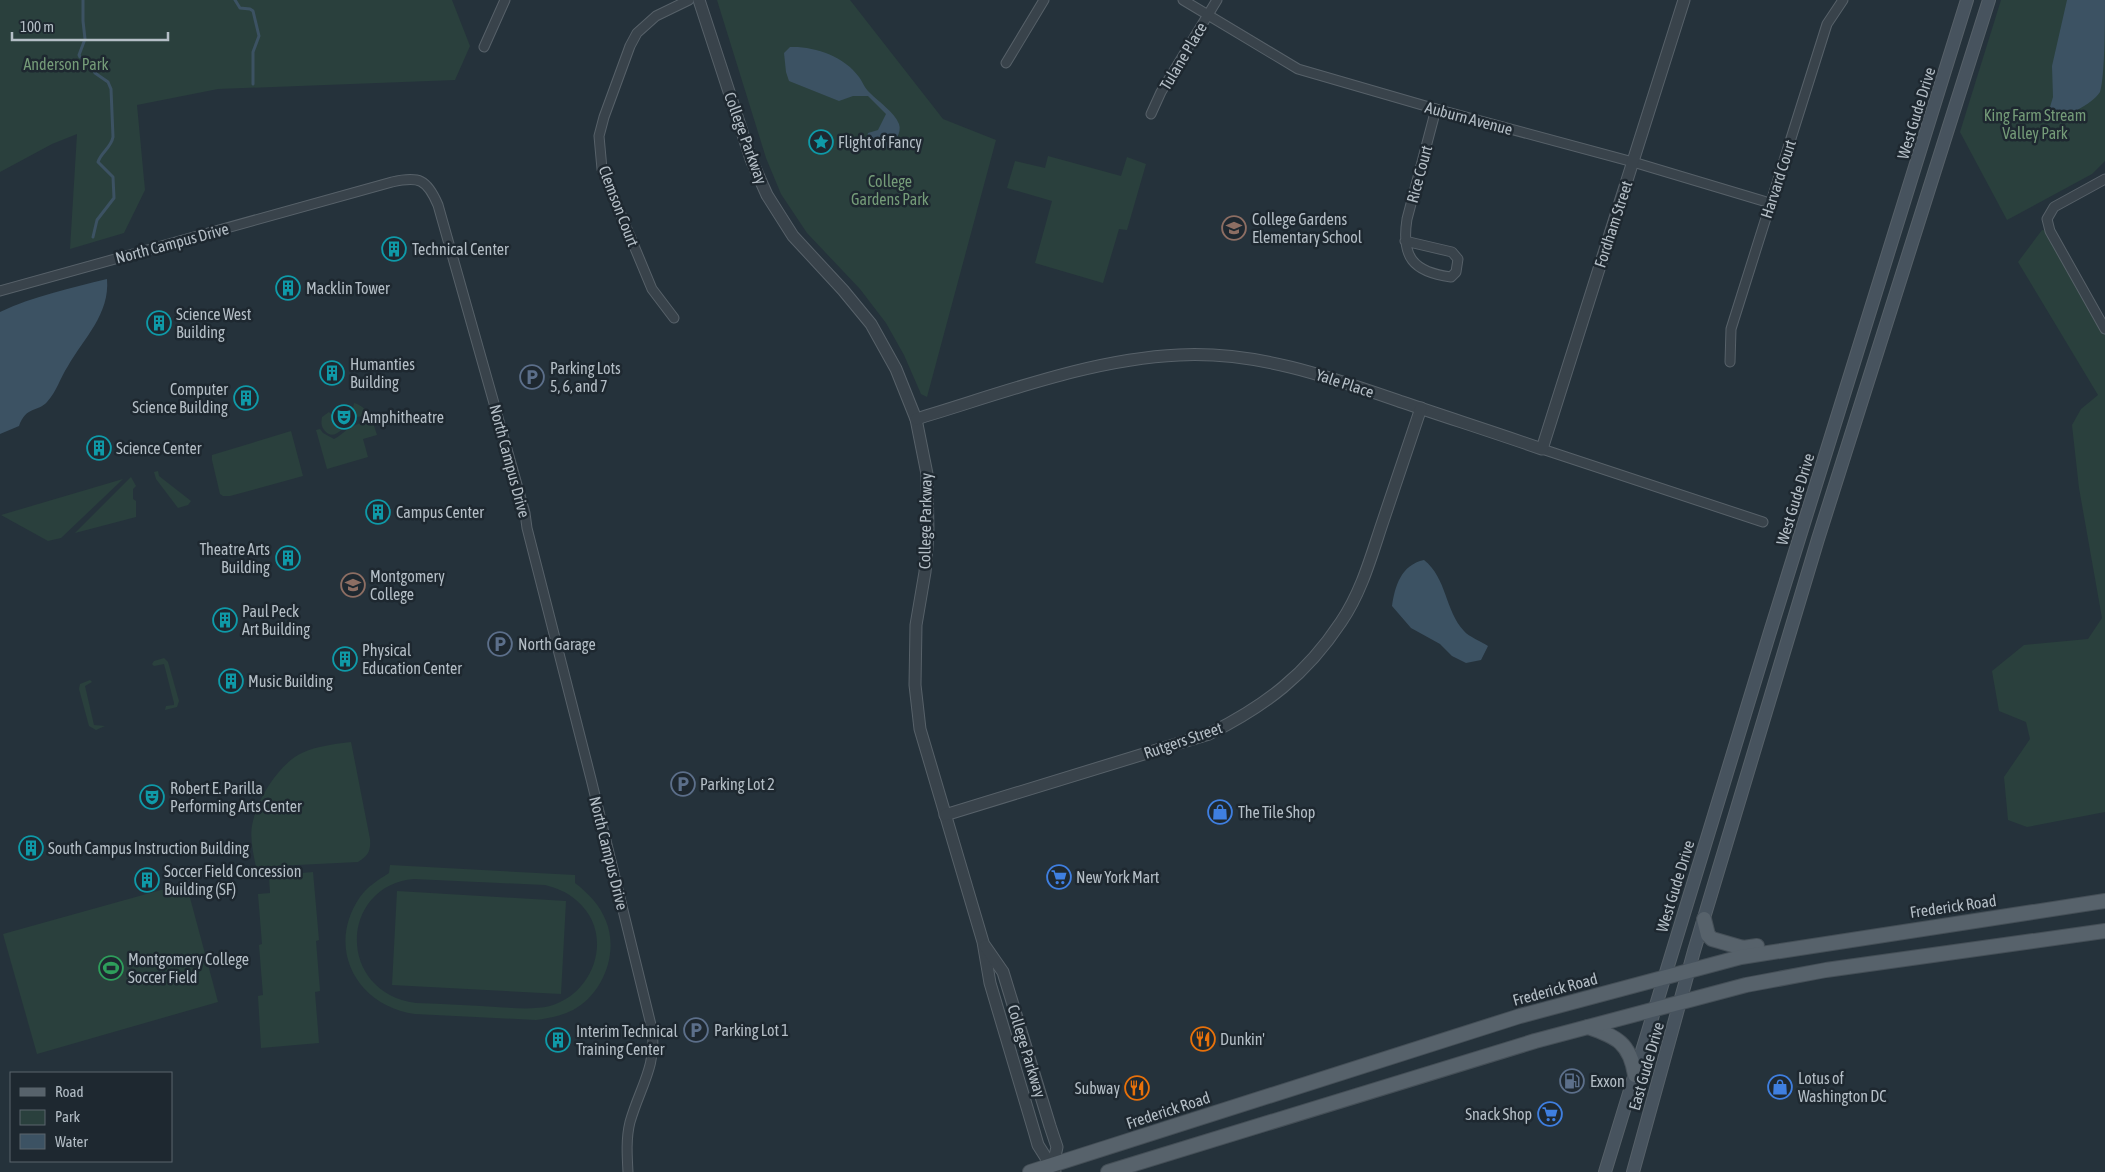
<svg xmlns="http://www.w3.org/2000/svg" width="2105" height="1172" viewBox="0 0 2105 1172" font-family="'Asap Condensed',sans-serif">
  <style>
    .green { fill: #2a403d; fill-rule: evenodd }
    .water { fill: #3c5263 }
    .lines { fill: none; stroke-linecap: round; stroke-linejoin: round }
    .stream { stroke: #3c5263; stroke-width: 3 }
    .minor-casing { stroke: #576169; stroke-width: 11 }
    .tertiary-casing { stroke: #576169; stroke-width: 13 }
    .secondary-casing { stroke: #576169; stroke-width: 14 }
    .primary-casing { stroke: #454f57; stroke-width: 16 }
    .minor { stroke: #39434b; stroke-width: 9 }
    .tertiary { stroke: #39434b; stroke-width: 11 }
    .secondary { stroke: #47535e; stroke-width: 12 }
    .primary { stroke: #57626b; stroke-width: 14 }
    .labels { text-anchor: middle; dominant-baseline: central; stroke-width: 5; stroke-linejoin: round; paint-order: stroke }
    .street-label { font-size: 16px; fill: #b4bec6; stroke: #1e2830 }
    .park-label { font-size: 16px; fill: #749b78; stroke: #1e2830 }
    .poi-label { font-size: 16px; fill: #b4bec6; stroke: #1e2830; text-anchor: start }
  </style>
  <rect width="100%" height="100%" fill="#25323b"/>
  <g class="green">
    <polygon points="0,0 452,0 470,46 455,80 218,89 137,105 145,190 124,233 70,249 77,134 52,144 0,172"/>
    <polygon points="717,0 850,0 943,119 996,140 927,397 921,394 904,355 886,323 860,289 807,233 781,194 766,158"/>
    <polygon points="2001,0 2105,0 2105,161 2092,174 2007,220 1960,132"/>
    <polygon points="1048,156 1121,176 1127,157 1146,164 1127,230 1119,229 1103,283 1035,263 1052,201 1007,188 1015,161 1045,168"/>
    <polygon points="2042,230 2050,231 2105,329 2105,812 2027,827 2008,820 2004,777 2030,739 2026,722 1999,711 1992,671 2024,645 2088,639 2102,618 2079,488 2072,425 2081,409 2098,395 2018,262"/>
    <path d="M354 403C361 405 367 409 367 416 363 416 359 416 355 418 347 422 336 442 326 432 321 427 321 423 322 417L329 412C336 420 343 420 352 413Z"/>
    <path d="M365 419 374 426 377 435 363 439 368 457 327 469 316 430 320 429 323 433 334 439C340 436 347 429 351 427 357 424 360 424 365 419Z"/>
    <polygon points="291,431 303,476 230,496 223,496 220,494 212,460 212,455"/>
    <polygon points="158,471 159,476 191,501 188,505 178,508 156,479 154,472"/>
    <polygon points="131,477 136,486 133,489 133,499 136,501 136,517 75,533"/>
    <polygon points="123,479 61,538 48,541 1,515"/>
    <polygon points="164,658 168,662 179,701 177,707 165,710 166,706 174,705 174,703 164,664 154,666 152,664 154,661"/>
    <polygon points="90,680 92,682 85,686 94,725 105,726 96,730 89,726 79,689 80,684"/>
    <path d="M351 742 370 839C371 851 368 856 358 862L256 867C253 852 249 836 253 821 258 798 280 763 302 753 317 746 335 744 351 742Z"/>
    <path d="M390 865 575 875V883C588 893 600 905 606 921 619 953 603 994 573 1010 561 1016 549 1018 536 1020L415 1014C357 1006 325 948 360 897 367 887 378 880 389 873ZM414 879 545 885C557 888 567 892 576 900 615 932 596 993 550 1006 533 1010 514 1008 496 1007 470 1005 443 1004 416 1003 335 992 340 885 414 879Z"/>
    <polygon points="313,872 319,940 316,941 320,991 315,992 319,1043 261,1048 258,996 263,995 259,945 262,944 258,894 270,893 269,876"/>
    <polygon points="186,883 218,1002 37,1054 3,934"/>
    <polygon points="397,891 566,901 561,994 392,985"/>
  </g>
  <g class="water">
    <path d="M2067 0H2105C2105 20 2105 77 2100 92 2091 106 2066 115 2051 122L2047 117 2053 97 2052 66Z"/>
    <path d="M790 47C814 46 844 56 859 77 863 82 864 88 870 93 879 102 894 112 899 124 902 133 895 141 889 148L882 149 867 138 868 133 878 130 886 114 868 96H853L839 101 789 81 786 72 784 53Z"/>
    <path d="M107 279C110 314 84 338 68 366 60 378 57 391 47 402 38 412 26 406 19 426L0 434V312C34 296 71 288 107 279Z"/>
    <path d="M1424 560C1447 578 1445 611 1464 631 1469 637 1481 641 1488 646L1481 660 1466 663 1452 656 1440 644 1411 628 1392 606C1395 586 1401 565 1424 560Z"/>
  </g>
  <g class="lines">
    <g class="stream">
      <path d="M83 0V21L85 39 79 55 80 57 89 62 95 73 108 82 111 89 113 137C111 148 101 152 98 162L113 177 114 198 97 220 93 237"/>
      <polyline points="235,0 240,8 250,9 253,11 259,36 253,52 253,84"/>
    </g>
    <g class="minor-casing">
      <g id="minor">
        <polyline points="1183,0 1298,69 1436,109 1633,162 1770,203"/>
        <polyline points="484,47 505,0"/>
        <polyline points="1006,63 1044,0"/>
        <polyline points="1151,114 1161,92 1217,0"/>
        <polyline points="2105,179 2054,207 2047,219 2050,231 2105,329"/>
        <path d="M1405 241 1452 252 1458 259 1456 272 1451 277C1413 272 1401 257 1407 219L1436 109"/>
        <path d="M0 291 392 182C419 176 427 179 438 205L525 513 527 528 591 779 652 1029C657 1066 640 1087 630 1122 626 1138 627 1155 628 1172"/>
        <polyline points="674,318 652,289 602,169 599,136 604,117 630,46 637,33 656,16 689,0"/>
        <polyline points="1730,362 1731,329 1827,24 1843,0"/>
        <polyline points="1542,449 1763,522"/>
      </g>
    </g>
    <g class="tertiary-casing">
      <g id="tertiary">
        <polyline points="699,0 751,159 767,195 793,236 843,290 871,324 896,369 916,419 927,474 928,534 925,572 916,625 915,685 920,729 983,942 990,983 1034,1131 1038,1145 1055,1172"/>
        <path d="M916 419C1000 394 1090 359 1179 355 1257 351 1330 377 1402 402 1449 418 1496 433 1542 449L1684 0"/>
        <path d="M945 815 1209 734C1265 706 1306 675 1341 622 1361 593 1371 557 1382 524 1395 486 1408 447 1421 408"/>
        <polyline points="985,946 1003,972 1050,1126 1057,1147 1053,1165"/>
      </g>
    </g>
    <g class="secondary-casing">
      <g id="secondary">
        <polyline points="1605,1172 1770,632 1967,0"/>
        <polyline points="1633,1172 1694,951 1818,539 1989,0"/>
      </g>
    </g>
    <g class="primary-casing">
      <g id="primary">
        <polyline points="1704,919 1708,935 1712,939 1743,948 1757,946"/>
        <path d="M1588 1027C1617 1037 1630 1043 1635 1075"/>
        <polyline points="1030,1172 1520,1016 1741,957 2105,901"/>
        <polyline points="1108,1172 1535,1041 1746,985 1826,970 2105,931"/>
      </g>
    </g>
    <use href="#minor" class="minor"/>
    <use href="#tertiary" class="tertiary"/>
    <use href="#secondary" class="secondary"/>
    <use href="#primary" class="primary"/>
  </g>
  <defs>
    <g id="sight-ring" transform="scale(1.25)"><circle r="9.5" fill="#1e2830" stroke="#0f9aa8" stroke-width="1.5"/><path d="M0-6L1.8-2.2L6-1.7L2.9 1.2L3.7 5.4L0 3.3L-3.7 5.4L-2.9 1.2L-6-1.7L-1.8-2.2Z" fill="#0f9aa8"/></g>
    <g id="school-ring" transform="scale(1.25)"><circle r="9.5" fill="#1e2830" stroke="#8d6e63" stroke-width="1.5"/><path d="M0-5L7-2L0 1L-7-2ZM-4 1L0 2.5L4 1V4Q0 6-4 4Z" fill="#8d6e63"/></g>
    <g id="building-ring" transform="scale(1.25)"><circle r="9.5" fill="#1e2830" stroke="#0f9aa8" stroke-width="1.5"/><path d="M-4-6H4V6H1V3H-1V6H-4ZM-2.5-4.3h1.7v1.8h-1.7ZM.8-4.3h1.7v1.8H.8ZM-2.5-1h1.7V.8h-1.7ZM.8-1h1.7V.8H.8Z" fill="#0f9aa8"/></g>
    <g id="parking-ring" transform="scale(1.25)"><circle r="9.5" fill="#1e2830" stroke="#5c6f8a" stroke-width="1.5"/><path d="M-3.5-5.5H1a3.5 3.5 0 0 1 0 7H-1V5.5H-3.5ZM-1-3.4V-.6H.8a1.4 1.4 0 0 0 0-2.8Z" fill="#5c6f8a"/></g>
    <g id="theatre-ring" transform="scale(1.25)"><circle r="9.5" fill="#1e2830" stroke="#0f9aa8" stroke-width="1.5"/><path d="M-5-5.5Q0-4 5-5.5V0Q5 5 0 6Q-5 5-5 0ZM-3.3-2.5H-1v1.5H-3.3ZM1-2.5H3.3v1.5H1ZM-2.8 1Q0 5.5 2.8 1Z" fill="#0f9aa8"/></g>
    <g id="university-ring" transform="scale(1.25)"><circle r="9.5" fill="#1e2830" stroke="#8d6e63" stroke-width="1.5"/><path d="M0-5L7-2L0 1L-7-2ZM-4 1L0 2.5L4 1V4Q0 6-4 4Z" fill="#8d6e63"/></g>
    <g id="shop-ring" transform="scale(1.25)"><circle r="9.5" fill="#1e2830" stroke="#3f7fe0" stroke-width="1.5"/><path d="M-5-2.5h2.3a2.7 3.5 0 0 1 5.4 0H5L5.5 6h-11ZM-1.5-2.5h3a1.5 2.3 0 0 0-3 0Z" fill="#3f7fe0"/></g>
    <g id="supermarket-ring" transform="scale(1.25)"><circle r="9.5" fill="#1e2830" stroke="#3f7fe0" stroke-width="1.5"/><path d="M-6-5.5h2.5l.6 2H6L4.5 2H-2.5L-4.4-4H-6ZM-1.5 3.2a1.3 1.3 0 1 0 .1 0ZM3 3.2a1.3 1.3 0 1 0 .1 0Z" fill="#3f7fe0"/></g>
    <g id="stadium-ring" transform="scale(1.25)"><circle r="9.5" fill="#1e2830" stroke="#2e9e5b" stroke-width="1.5"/><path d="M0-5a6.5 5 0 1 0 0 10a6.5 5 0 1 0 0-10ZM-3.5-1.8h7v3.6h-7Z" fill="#2e9e5b"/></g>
    <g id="restaurant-ring" transform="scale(1.25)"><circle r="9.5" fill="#1e2830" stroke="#e8710a" stroke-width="1.5"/><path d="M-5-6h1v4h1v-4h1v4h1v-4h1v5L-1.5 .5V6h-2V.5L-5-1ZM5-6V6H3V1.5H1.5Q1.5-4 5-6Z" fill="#e8710a"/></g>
    <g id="fuel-ring" transform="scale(1.25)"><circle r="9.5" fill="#1e2830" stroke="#5c6f8a" stroke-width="1.5"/><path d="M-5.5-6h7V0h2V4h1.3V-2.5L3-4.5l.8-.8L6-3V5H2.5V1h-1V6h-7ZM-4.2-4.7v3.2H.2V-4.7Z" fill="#5c6f8a"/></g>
  </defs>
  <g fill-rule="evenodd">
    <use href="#sight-ring" x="821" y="142"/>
    <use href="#school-ring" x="1234" y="228"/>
    <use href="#building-ring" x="394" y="249"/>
    <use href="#building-ring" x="288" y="288"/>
    <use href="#building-ring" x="159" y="323"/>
    <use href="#building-ring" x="332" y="373"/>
    <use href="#parking-ring" x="532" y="377"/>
    <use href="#building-ring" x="246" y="398"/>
    <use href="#theatre-ring" x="344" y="417"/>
    <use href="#building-ring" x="99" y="448"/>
    <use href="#building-ring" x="378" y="512"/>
    <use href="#building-ring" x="288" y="558"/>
    <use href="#university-ring" x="353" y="585"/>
    <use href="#building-ring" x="225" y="620"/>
    <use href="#parking-ring" x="500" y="644"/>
    <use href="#building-ring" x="345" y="659"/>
    <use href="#building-ring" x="231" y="681"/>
    <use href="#parking-ring" x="683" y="784"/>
    <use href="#theatre-ring" x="152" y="797"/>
    <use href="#shop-ring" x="1220" y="812"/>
    <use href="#building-ring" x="31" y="848"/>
    <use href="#supermarket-ring" x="1059" y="877"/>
    <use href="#building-ring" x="147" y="880"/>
    <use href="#stadium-ring" x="111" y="968"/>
    <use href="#parking-ring" x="696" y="1030"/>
    <use href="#restaurant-ring" x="1203" y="1039"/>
    <use href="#building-ring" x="558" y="1040"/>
    <use href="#fuel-ring" x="1572" y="1081"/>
    <use href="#shop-ring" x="1780" y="1087"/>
    <use href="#restaurant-ring" x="1137" y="1088"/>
    <use href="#supermarket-ring" x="1550" y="1114"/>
  </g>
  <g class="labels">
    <g class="street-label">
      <text transform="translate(1183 56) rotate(-59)">Tulane Place</text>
      <text transform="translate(1916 113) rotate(-73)">West Gude Drive</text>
      <text transform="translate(1469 118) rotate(15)">Auburn Avenue</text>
      <text transform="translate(746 138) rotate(70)">College Parkway</text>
      <text transform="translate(1419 174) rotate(-75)">Rice Court</text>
      <text transform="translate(1778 179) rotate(-72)">Harvard Court</text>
      <text transform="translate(619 206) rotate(69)">Clemson Court</text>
      <text transform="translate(1613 224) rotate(-72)">Fordham Street</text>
      <text transform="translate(172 243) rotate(-15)">North Campus Drive</text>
      <text transform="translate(1345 383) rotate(18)">Yale Place</text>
      <text transform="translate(510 461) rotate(75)">North Campus Drive</text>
      <text transform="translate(1795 499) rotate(-73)">West Gude Drive</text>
      <text transform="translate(925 521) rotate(-89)">College Parkway</text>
      <text transform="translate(1183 740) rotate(-19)">Rutgers Street</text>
      <text transform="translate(609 853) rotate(76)">North Campus Drive</text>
      <text transform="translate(1675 886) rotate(-73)">West Gude Drive</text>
      <text transform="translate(1953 906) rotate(-8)">Frederick Road</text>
      <text transform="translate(1555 989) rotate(-15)">Frederick Road</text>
      <text transform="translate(1027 1051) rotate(73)">College Parkway</text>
      <text transform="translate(1646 1066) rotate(-74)">East Gude Drive</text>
      <text transform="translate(1168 1110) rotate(-18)">Frederick Road</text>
    </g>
    <g class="park-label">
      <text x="66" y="64">Anderson Park</text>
      <text x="2035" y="115">King Farm Stream<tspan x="2035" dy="18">Valley Park</tspan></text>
      <text x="890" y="181">College<tspan x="890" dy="18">Gardens Park</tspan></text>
    </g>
    <g class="poi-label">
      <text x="838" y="142">Flight of Fancy</text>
      <text x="1252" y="219">College Gardens<tspan x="1252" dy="18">Elementary School</tspan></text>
      <text x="412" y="249">Technical Center</text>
      <text x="306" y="288">Macklin Tower</text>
      <text x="176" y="314">Science West<tspan x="176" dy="18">Building</tspan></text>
      <text x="350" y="364">Humanties<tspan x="350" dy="18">Building</tspan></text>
      <text x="550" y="368">Parking Lots<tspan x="550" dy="18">5, 6, and 7</tspan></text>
      <text x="228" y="389" text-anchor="end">Computer<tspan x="228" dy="18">Science Building</tspan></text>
      <text x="362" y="417">Amphitheatre</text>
      <text x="116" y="448">Science Center</text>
      <text x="396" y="512">Campus Center</text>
      <text x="270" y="549" text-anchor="end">Theatre Arts<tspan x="270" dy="18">Building</tspan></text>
      <text x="370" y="576">Montgomery<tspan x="370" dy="18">College</tspan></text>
      <text x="242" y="611">Paul Peck<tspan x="242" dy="18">Art Building</tspan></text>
      <text x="518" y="644">North Garage</text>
      <text x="362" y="650">Physical<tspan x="362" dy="18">Education Center</tspan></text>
      <text x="248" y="681">Music Building</text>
      <text x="700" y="784">Parking Lot 2</text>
      <text x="170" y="788">Robert E. Parilla<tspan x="170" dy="18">Performing Arts Center</tspan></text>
      <text x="1238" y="812">The Tile Shop</text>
      <text x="48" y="848">South Campus Instruction Building</text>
      <text x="164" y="871">Soccer Field Concession<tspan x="164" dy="18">Building (SF)</tspan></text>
      <text x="1076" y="877">New York Mart</text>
      <text x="128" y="959">Montgomery College<tspan x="128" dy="18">Soccer Field</tspan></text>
      <text x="714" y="1030">Parking Lot 1</text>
      <text x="576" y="1031">Interim Technical<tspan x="576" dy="18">Training Center</tspan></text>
      <text x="1220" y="1039">Dunkin'</text>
      <text x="1798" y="1078">Lotus of<tspan x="1798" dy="18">Washington DC</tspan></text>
      <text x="1590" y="1081">Exxon</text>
      <text x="1120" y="1088" text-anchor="end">Subway</text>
      <text x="1532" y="1114" text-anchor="end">Snack Shop</text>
    </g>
  </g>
  <rect x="10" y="1072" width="162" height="90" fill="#1e2830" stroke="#5a646c"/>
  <rect x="20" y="1088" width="25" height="8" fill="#57626b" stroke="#5a646c"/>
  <text x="55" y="1097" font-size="15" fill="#b4bec6">Road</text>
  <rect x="20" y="1110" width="25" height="15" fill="#2a403d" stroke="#5a646c"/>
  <text x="55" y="1122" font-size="15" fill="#b4bec6">Park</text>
  <rect x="20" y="1134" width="25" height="15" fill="#3c5263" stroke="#5a646c"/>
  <text x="55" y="1147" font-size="15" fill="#b4bec6">Water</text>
  <path d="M12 32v8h156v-8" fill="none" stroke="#b4bec6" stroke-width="2.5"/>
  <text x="20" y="32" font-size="15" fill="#b4bec6" stroke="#1e2830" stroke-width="4" paint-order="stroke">100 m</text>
</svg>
